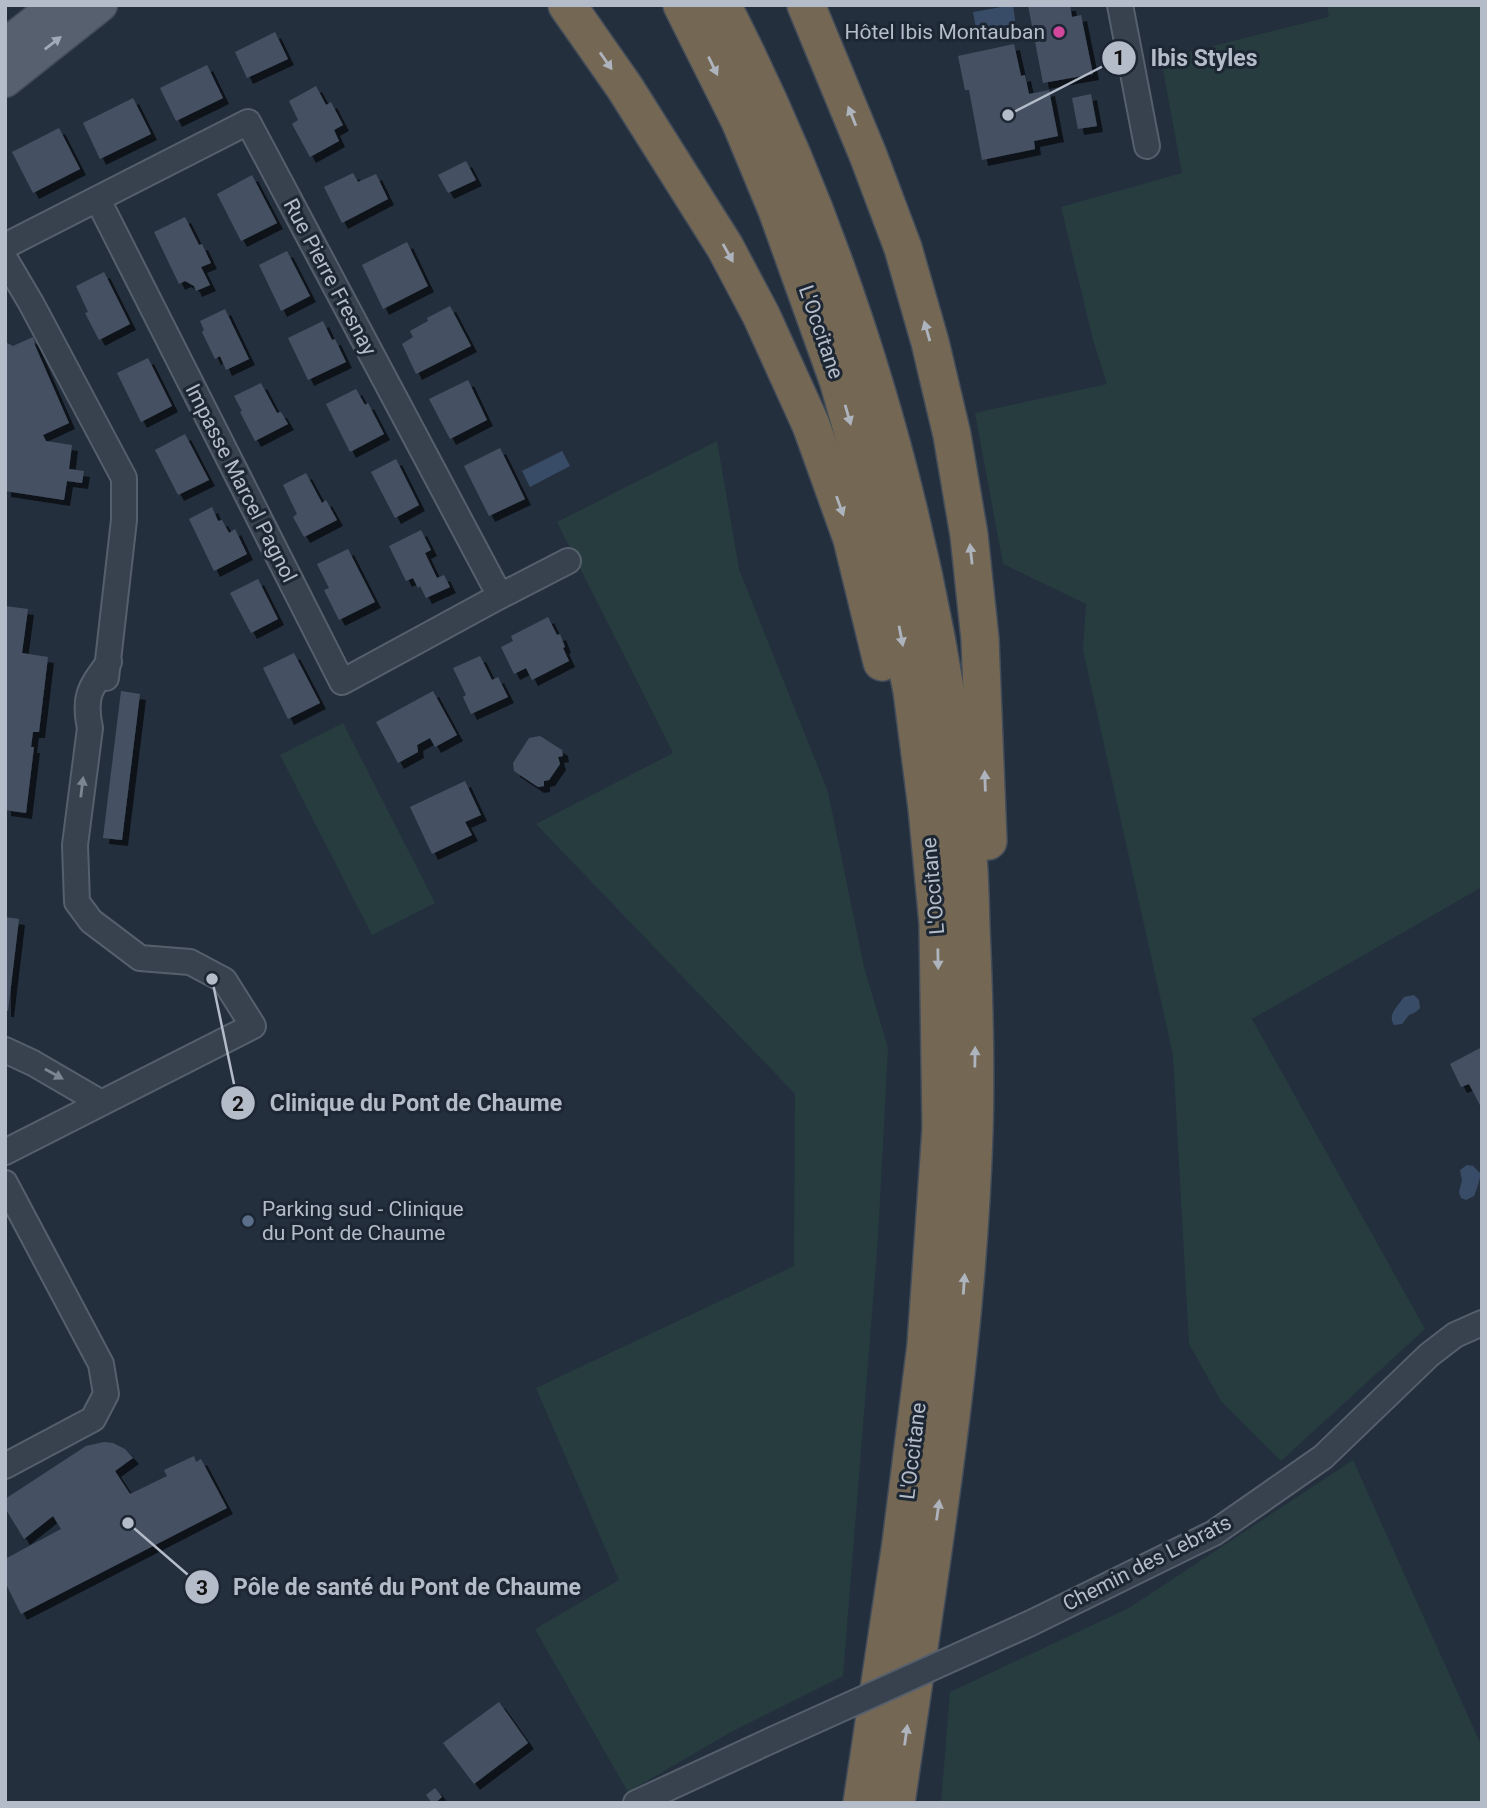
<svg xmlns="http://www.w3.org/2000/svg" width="1487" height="1808" viewBox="0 0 1487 1808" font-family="Roboto,sans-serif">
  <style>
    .green { fill: #263c3f }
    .water { fill: #394c67 }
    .building { fill: #455162; filter: url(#shadow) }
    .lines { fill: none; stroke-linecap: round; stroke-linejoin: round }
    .minor-casing { stroke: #565f6c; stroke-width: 28 }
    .major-casing { stroke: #414a57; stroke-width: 35 }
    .highway-casing { stroke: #434c59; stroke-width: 40 }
    .minor { stroke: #38414e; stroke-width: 24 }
    .major { stroke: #56606e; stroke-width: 32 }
    .highway { stroke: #746855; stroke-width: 37 }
    .minor-bridge-casing { stroke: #565f6c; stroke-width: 28; stroke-linecap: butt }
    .minor-bridge { stroke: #38414e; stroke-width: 24 }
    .oneway { fill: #a1aab7 }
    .oneway2 { fill: #aeb4bd }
    .oneway3 { fill: #7c8592 }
    .hotel-dot { fill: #d1479c; stroke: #1d2633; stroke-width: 2.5 }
    .service-dot { fill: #5c6f8a; stroke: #1d2633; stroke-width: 2.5 }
    .labels { text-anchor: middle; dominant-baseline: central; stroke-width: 6; stroke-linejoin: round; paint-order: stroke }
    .poi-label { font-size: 21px; fill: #b4bcc9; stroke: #1d2633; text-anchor: end }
    .street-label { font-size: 21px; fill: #b4bcc9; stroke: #1d2633 }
    .leader { fill: none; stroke: #b4bcc9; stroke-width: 2.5 }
    .callout-dot { fill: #b4bcc9; stroke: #1d2633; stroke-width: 2.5 }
    .mark-label { font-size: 21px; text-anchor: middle; font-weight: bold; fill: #111 }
    .callout-label { font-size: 23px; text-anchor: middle; font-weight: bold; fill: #b4bcc9; stroke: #1d2633; stroke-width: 6; stroke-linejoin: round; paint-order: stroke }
  </style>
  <defs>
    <filter id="shadow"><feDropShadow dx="6" dy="6" stdDeviation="0" flood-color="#0009"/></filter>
  </defs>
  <rect width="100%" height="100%" fill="#242f3e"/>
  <g class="green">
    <polygon points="1327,5 1482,5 1482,887 1252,1019 1425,1329 1281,1461 1221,1401 1189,1344 1173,1055 1083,650 1086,604 1003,564 975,413 1107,384 1093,340 1061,207 1182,173 1161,59 1329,17"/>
    <polygon points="717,441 739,569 828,792 864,967 888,1048 878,1238 843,1676 731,1732 628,1792 535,1629 619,1580 536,1388 794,1266 795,1094 536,824 673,753 557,522"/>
    <polygon points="343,723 435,903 372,935 280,755"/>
    <polygon points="1353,1460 1482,1747 1482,1803 941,1803 950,1692 1129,1608"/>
  </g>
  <g class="water">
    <polygon points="1013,5 1016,27 977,34 973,12"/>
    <polygon points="562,451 570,466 530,487 522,471"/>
    <path d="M1414 995 1419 1000 1420 1008 1416 1012 1409 1015 1402 1024 1394 1025C1387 1015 1398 1006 1404 997Z"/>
    <path d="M1467 1165 1473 1166 1481 1174C1479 1181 1477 1189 1474 1196L1466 1200 1461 1198 1459 1192 1462 1180 1460 1170Z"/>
  </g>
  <g class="building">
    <polygon points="1028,5 1070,5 1072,17 1081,15 1093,74 1043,83"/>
    <polygon points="275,32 288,59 247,78 235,52"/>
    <polygon points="1014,44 1021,76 1025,75 1029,94 1049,90 1058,136 1034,141 1035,149 982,160 969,90 965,90 958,56"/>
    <polygon points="207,65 223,98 176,121 160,88"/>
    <polygon points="316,86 326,105 331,102 343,125 334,130 339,141 310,157 292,124 298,120 289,101"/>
    <polygon points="1091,94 1097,126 1078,129 1072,98"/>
    <polygon points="133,98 151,134 100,159 83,123"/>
    <polygon points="59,128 80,169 33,193 12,152"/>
    <polygon points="466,161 476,180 448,193 438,175"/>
    <polygon points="353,173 358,182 376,174 388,199 342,223 324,187"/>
    <polygon points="252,175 277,223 241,241 217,194"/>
    <polygon points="185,217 199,245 202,244 211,263 201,267 210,285 196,291 194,286 185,281 179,284 154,232"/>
    <polygon points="407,242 428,286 383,309 362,265"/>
    <polygon points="287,251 310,296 281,311 259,265"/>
    <polygon points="104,272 130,324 99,340 85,313 88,312 76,286"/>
    <polygon points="450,306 471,346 416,374 402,344 413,337 410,331 428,321 427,318"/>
    <polygon points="225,309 249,359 226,370 220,356 215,359 202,332 204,330 200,321"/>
    <polygon points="323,321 332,340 335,339 346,362 308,380 288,338"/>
    <polygon points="33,337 35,343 34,343 69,423 43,435 46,441 72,445 69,469 84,471 82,483 67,481 64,500 5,491 5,342 13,346"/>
    <polygon points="148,358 172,406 141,422 117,373"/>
    <polygon points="468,380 487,420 450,439 429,399"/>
    <polygon points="261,383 277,413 281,412 288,424 255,441 240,412 242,411 234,396"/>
    <polygon points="356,389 365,405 368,403 384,434 350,452 326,404"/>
    <polygon points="185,434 209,480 178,495 155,450"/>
    <polygon points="500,448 525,499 489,516 464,466"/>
    <polygon points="396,459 419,505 395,518 371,472"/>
    <polygon points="306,473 322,503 326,500 337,520 304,537 293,517 297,514 283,485"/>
    <polygon points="212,507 218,521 222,520 229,533 235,529 247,554 214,571 189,519"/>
    <polygon points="421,530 431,550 425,553 437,578 444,575 450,587 426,598 420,586 418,588 413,578 406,581 389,546"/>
    <polygon points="348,549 375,602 339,620 324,590 329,588 317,564"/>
    <polygon points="258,579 278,619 251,633 230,593"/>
    <polygon points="5,606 28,609 22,653 48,657 39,732 33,732 31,747 34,747 26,813 5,810"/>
    <polygon points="548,617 557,635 560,634 565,647 563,648 569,661 532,680 526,668 514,674 501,647 513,641 511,636"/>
    <polygon points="294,653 320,703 288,719 263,668"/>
    <polygon points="480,656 492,680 498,677 508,697 471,714 463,697 466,695 453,668"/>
    <polygon points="121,691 140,694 122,840 103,838"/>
    <polygon points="433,691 457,735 435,747 430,738 417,745 418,752 398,763 376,722"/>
    <polygon points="540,736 562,750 563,756 558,757 560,764 549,780 544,781 544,786 538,787 514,771 513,763 529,738"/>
    <polygon points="465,781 481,815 465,822 472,835 432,854 410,807"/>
    <polygon points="5,917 19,919 8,1011 5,1011"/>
    <polygon points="1482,1047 1482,1109 1469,1084 1461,1087 1450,1064"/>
    <polygon points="104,1442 113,1443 125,1449 133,1458 115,1471 130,1494 167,1476 164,1470 194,1456 196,1462 201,1459 227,1508 21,1614 5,1582 5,1559 61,1529 53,1516 24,1539 5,1508 5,1499 86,1446"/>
    <polygon points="499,1702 528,1743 474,1784 443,1743"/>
    <polygon points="435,1788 442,1797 435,1803 432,1803 426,1795"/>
  </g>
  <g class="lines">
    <g class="minor-casing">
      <g id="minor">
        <polyline points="1120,5 1147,146"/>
        <polyline points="5,246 248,122 500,596 342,682 98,200"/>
        <polyline points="5,259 31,303 124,478 124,520 106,678"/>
        <polyline points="500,596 568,561"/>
        <polyline points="5,1050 33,1063 100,1102"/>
        <path d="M5 1152 253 1026 224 980 190 962 140 958 91 921 77 902 75 845 90 728C83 695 91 687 109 662"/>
        <polyline points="5,1183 101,1364 106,1394 93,1419 5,1466"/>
        <polyline points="1031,1623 1214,1533 1323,1457 1429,1355 1455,1335 1482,1323"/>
        <polyline points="636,1803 772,1740"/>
      </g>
    </g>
    <g class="major-casing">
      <g id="major">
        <polyline points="5,45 56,5"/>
        <polyline points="5,81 101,5"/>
      </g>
    </g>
    <g class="highway-casing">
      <g id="highway">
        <polyline points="567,5 625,88 725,247 761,315 811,425 852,539 882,662"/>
        <polyline points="682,5 740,121 777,210 838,380 878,520 912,691 927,808 938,923 941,1129 926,1345 901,1543 862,1803"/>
        <path d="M722 5C855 264 933 547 966 836 970 866 970 897 971 928 974 996 976 1064 974 1132 967 1357 928 1580 896 1803"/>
        <polyline points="806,5 868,155 903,248 930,342 952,435 969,535 980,639 988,841"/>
      </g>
    </g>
    <use href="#minor" class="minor"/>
    <use href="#major" class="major"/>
    <use href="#highway" class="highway"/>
    <g class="minor-bridge-casing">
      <polyline id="minor-bridge" points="772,1740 1031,1623"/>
    </g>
    <use href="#minor-bridge" class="minor-bridge"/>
  </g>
  <defs><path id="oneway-solid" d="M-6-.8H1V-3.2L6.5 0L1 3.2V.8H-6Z" transform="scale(1.75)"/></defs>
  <use class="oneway" href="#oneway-solid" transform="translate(53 43) rotate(-38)"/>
  <g class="oneway2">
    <use href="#oneway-solid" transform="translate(606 61) rotate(55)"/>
    <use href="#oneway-solid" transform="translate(713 66) rotate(64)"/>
    <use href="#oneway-solid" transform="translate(852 116) rotate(-112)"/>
    <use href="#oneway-solid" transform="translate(728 253) rotate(61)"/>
    <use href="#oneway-solid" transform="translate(927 331) rotate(-106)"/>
    <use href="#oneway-solid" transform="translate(848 415) rotate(74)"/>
    <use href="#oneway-solid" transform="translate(840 506) rotate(70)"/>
    <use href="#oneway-solid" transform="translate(971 554) rotate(-96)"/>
    <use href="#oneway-solid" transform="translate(901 636) rotate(79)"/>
    <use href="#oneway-solid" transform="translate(985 781) rotate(-92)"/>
    <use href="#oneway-solid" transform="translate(938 959) rotate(89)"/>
    <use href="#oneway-solid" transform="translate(975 1057) rotate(-89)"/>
    <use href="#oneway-solid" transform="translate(964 1284) rotate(-86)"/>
    <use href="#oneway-solid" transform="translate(938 1510) rotate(-82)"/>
    <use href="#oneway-solid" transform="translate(906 1735) rotate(-82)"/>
  </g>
  <g class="oneway3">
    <use href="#oneway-solid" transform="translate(82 787) rotate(-83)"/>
    <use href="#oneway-solid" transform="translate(54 1074) rotate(29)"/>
  </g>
  <circle class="hotel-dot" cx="1059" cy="32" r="7"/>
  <circle class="service-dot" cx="248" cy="1221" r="7"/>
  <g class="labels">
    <g class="poi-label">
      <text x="1045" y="32">Hôtel Ibis Montauban</text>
      <text x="262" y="1209" text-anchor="start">Parking sud - Clinique<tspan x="262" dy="24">du Pont de Chaume</tspan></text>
    </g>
    <g class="street-label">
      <text transform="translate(330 277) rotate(62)">Rue Pierre Fresnay</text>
      <text transform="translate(821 332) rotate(71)">L'Occitane</text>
      <text transform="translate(241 483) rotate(63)">Impasse Marcel Pagnol</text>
      <text transform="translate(933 886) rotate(-95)">L'Occitane</text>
      <text transform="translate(913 1451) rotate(-83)">L'Occitane</text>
      <text transform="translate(1147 1563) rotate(-27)">Chemin des Lebrats</text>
    </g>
  </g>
  <path class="leader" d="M1008 115L1119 58M212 979L238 1103M128 1523L202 1587"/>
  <g class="callout-dot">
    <circle cx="1008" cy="115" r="7"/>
    <circle cx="212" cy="979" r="7"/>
    <circle cx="128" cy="1523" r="7"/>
    <circle cx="1119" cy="58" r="18"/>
    <circle cx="238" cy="1103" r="18"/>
    <circle cx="202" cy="1587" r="18"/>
  </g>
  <g class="mark-label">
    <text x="1119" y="65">1</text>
    <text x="238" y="1111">2</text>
    <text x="202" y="1595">3</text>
  </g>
  <g class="callout-label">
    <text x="1204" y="66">Ibis Styles</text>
    <text x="416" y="1111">Clinique du Pont de Chaume</text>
    <text x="407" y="1595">Pôle de santé du Pont de Chaume</text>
  </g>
  <rect width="1487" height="1808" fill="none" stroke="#b4bcc9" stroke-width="14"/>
</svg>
